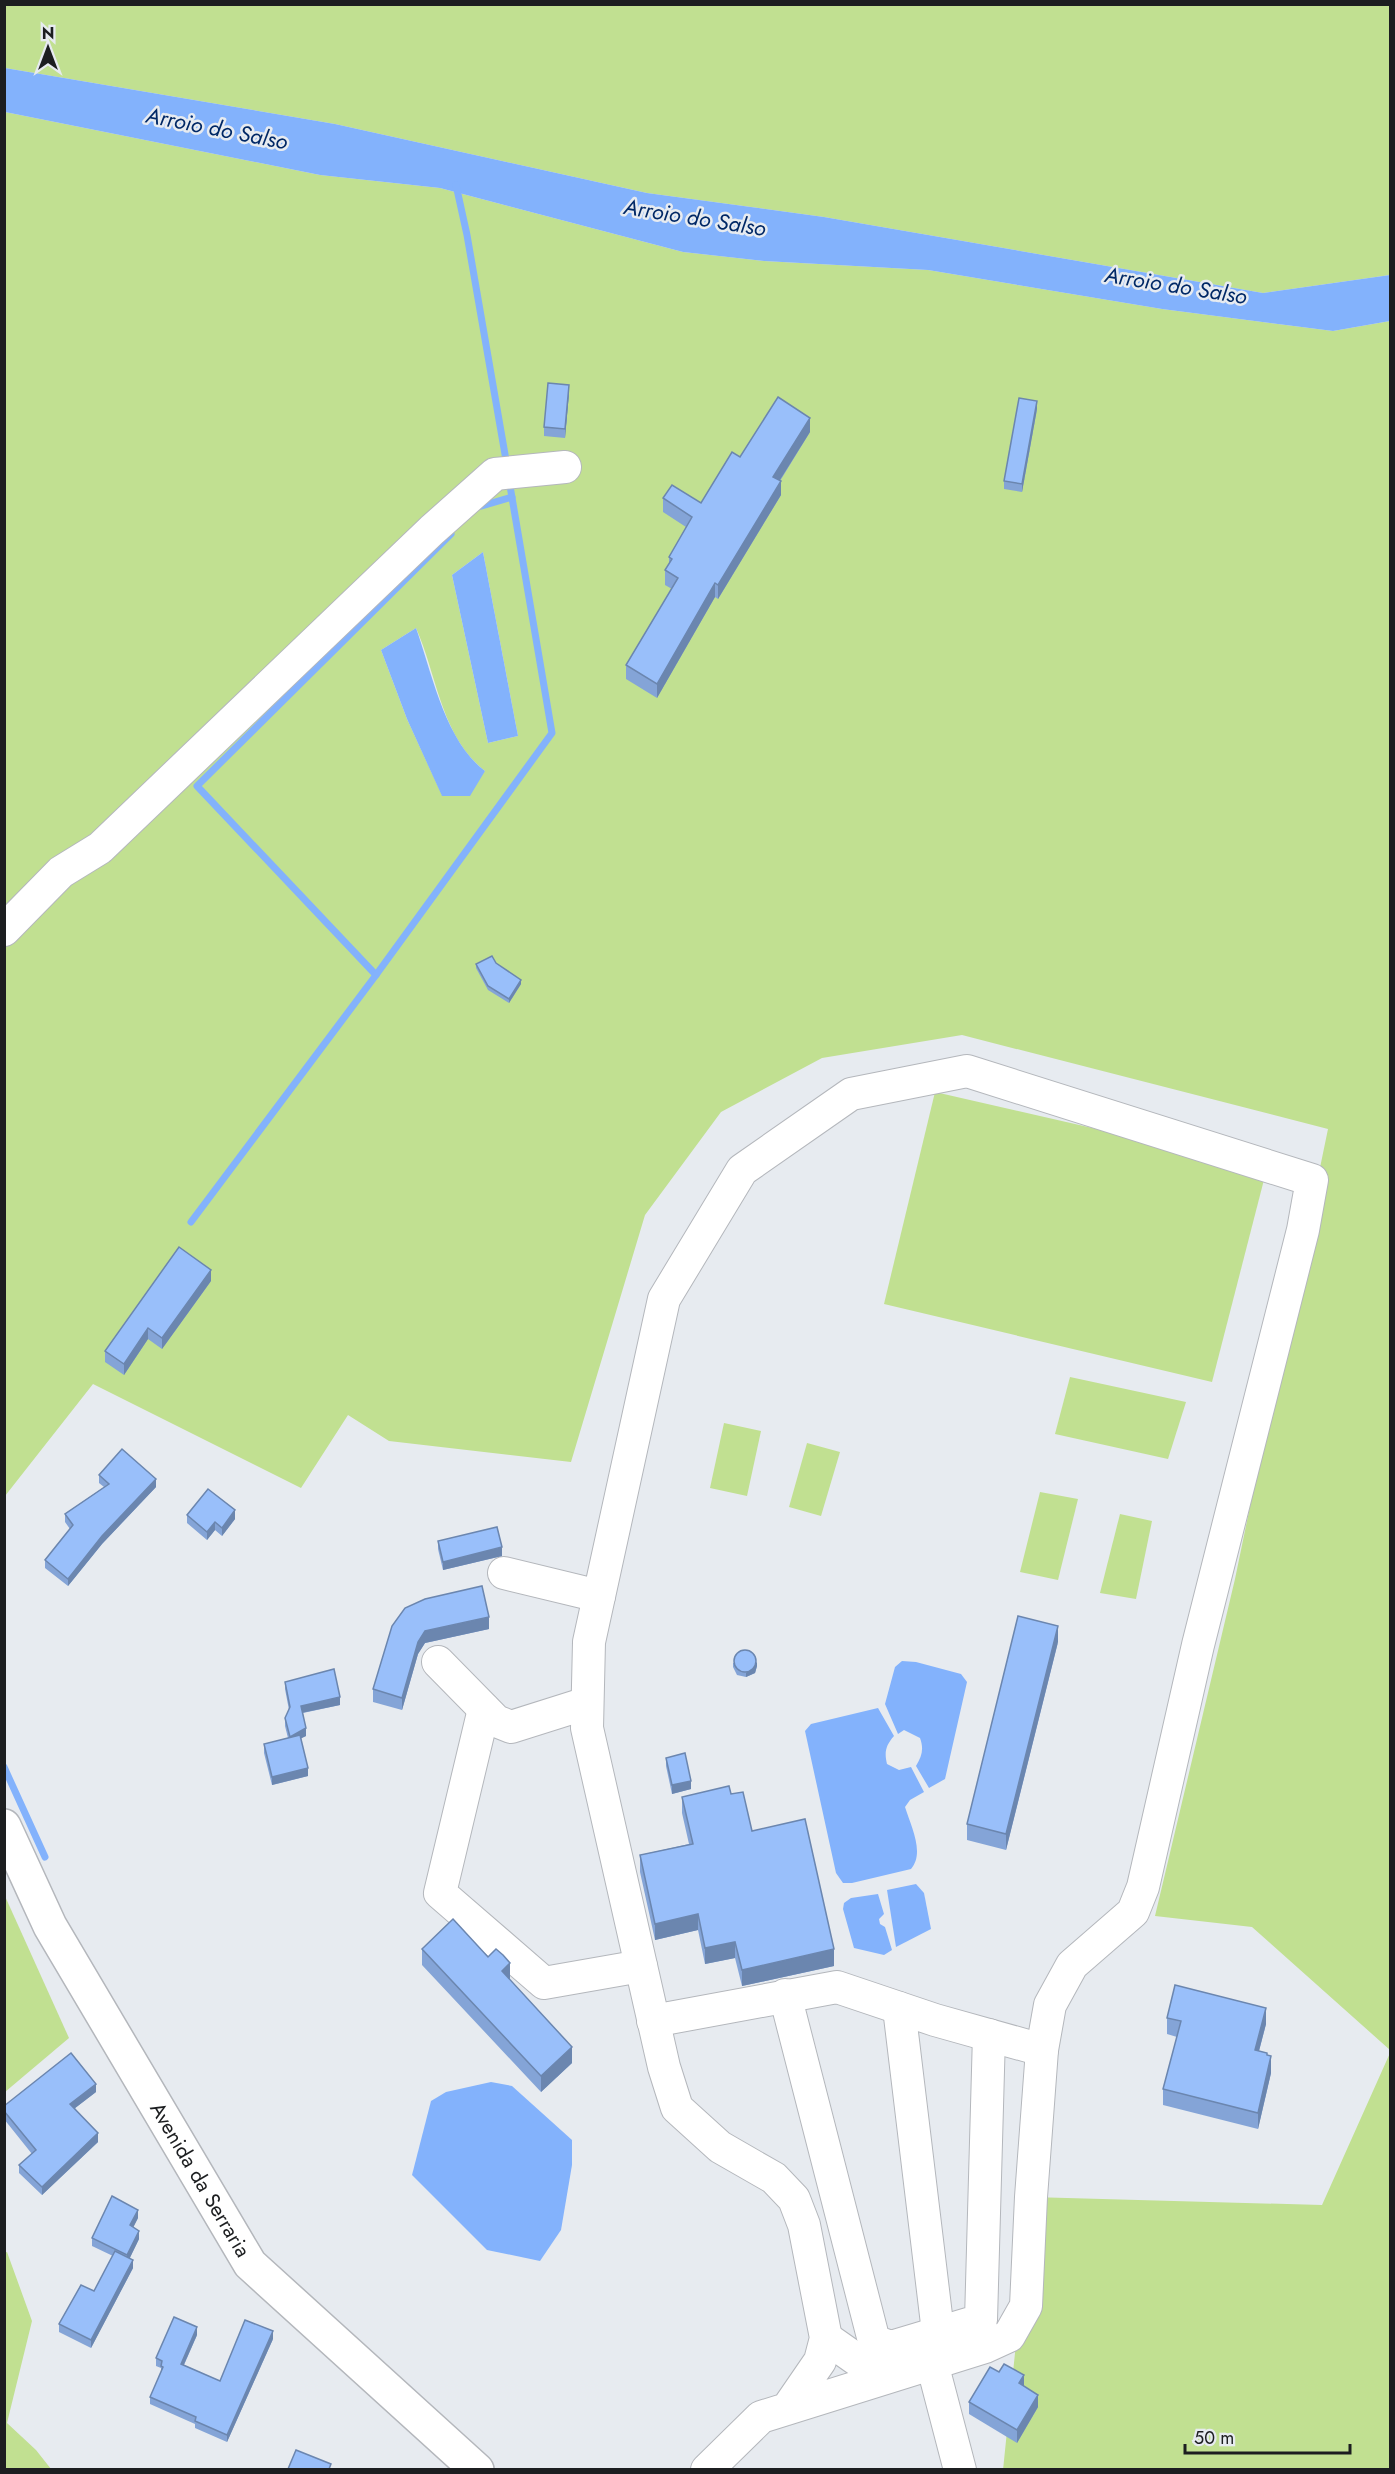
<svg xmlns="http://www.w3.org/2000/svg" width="1395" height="2474" viewBox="0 0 1395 2474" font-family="Jost,sans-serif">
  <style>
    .green { fill: #c1e091; fill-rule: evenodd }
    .water { fill: #83b2fc }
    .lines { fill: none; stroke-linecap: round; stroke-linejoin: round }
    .stream { stroke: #83b2fc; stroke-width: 7 }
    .minor-casing { stroke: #b4b7bc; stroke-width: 34 }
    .major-casing { stroke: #b4b7bc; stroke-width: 36 }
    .minor { stroke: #fff; stroke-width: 32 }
    .major { stroke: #fff; stroke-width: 33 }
    .wall { fill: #84a4d7 }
    .shaded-wall { fill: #6b86af }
    .building { fill: #99bffa; stroke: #6b86af; stroke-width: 1.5 }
    .labels { text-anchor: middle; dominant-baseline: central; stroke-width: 5; stroke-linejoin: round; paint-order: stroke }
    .street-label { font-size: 21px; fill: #1c1e20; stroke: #e7ebf0 }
    .water-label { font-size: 22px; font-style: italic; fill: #002866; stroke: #e7ebf0 }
  </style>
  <rect width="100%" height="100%" fill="#e7ebf0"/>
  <g class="green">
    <polygon points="4,5 1390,5 1390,275 1263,293 824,217 647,193 335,124 5,68"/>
    <path d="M5 112 320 175 440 188 683 252 764 261 928 270 1162 309 1333 331 1390 321V2050L1252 1927 1155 1916 1235 1579 1328 1129 962 1035 822 1058 721 1112 645 1215 571 1462 389 1441 348 1415 301 1488 93 1384 5 1496ZM483 552 518 736 488 743 452 575ZM416 628C437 675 441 737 485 771L442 795 407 719 381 650Z"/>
    <polygon points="935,1092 1267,1168 1212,1382 884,1304"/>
    <polygon points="1070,1377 1186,1402 1168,1459 1055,1434"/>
    <polygon points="724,1423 761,1431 747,1496 710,1488"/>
    <polygon points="807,1443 840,1452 821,1516 789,1507"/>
    <polygon points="1040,1492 1078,1499 1058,1580 1020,1572"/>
    <polygon points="1120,1514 1152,1521 1136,1599 1100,1593"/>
    <polygon points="4,1894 69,2038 5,2092 4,2092"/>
    <polygon points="1390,2053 1390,2469 1003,2470 1031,2197 1322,2205"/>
    <polygon points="7,2252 32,2321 7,2423 36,2450 51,2469 5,2469 4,2253"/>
  </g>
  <g class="water">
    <polygon points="5,68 335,124 647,193 824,217 1263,293 1390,275 1390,321 1333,331 1162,309 928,270 764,261 683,252 440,188 320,175 5,112"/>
    <polygon points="483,552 518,736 488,743 452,575"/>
    <path d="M416 628C432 673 445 741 485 771L470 796H442L407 719 381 650Z"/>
    <path d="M902 1661 916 1662 961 1674 967 1682 945 1779 929 1788 916 1766C922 1756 924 1749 920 1738L904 1730 898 1734 885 1704 895 1667Z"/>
    <path d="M878 1708 894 1736C886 1745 884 1752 887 1764L899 1770 911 1767 924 1792 910 1800 905 1807C911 1826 925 1853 911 1869L852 1883H843L836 1873 805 1731 811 1724Z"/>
    <polygon points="916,1884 924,1893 931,1929 896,1947 887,1890"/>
    <polygon points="878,1894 884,1914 879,1919 880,1924 885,1927 892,1950 884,1955 854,1948 843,1909 844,1903 851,1898"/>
    <polygon points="491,2082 512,2086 572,2140 572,2165 561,2230 540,2261 487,2250 412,2175 431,2101 446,2092"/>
  </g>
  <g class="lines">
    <g class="stream">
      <polyline points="456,185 467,235 507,466"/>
      <polyline points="478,507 512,497"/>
      <polyline points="376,975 197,786 451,534"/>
      <polyline points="191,1222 376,975 552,733 509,480"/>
      <polyline points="4,1767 45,1857"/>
    </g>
    <g class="minor-casing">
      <g id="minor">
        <polyline points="4,930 61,872 100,848 432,530 495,474 565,467"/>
        <polyline points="504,1573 599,1596"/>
        <polyline points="438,1662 496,1721 511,1727 587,1703"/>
        <polyline points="484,1709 440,1893 544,1983 641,1966"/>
        <polyline points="785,1995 874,2341 891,2347 981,2320 989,2035"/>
        <polyline points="899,2008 938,2332"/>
        <polyline points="653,2021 837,1987 935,2020 1042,2050"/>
        <polyline points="826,2338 883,2378"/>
        <polyline points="932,2363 960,2470"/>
        <polyline points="707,2470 761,2417 985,2347 1009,2336 1026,2306 1031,2197 1042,2050 1050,2005 1072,1965 1133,1912 1143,1887 1198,1645 1303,1230 1312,1180 967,1071 851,1094 742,1170 664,1299 589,1642 587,1728 664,2067 677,2108 720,2147 774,2178 794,2199 804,2225 826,2338 820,2361 787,2409"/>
      </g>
    </g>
    <g class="major-casing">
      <g id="major">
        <path id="s1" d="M4 1826 50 1926 250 2264 477 2470"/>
      </g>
    </g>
    <use href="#minor" class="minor"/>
    <use href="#major" class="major"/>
  </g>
  <g class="wall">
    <polygon points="569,393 565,438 544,436 544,427"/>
    <polygon points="1037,409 1022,492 1004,489 1004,481"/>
    <polygon points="810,432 780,481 781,495 718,599 715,597 657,698 626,679 626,665 672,589 665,585 665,570 669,565 669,557 686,527 663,512 663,498 701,503 740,457"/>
    <polygon points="496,963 521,984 509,1003 488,990 476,968 476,964"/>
    <polygon points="211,1281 162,1349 148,1339 124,1375 105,1362 105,1351"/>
    <polygon points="99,1475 156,1487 102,1544 68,1586 45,1568 45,1560 70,1529 65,1522 65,1514 104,1487 99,1483"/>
    <polygon points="187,1515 235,1519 222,1536 215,1530 207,1540 187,1523"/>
    <polygon points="438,1541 502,1556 443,1570 438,1549"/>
    <polygon points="392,1626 489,1629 425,1643 418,1654 402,1710 373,1702 373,1689"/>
    <polygon points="1058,1642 1006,1850 967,1840 967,1824"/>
    <polygon points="733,1663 757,1666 755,1673 746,1677 737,1675 733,1667"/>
    <polygon points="285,1682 340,1705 303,1713 306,1736 301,1738 308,1776 272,1785 264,1753 264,1744 288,1738 285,1726 285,1718 289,1710 285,1689"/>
    <polygon points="666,1758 691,1789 672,1794 666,1766"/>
    <polygon points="731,1794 752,1831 834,1966 742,1986 735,1958 705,1964 698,1930 655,1940 640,1872 640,1855 689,1844 682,1813 682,1797"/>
    <polygon points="422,1949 488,1957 510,1979 510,1980 572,2063 541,2092 422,1965"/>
    <polygon points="1167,2018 1266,2024 1259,2051 1267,2055 1271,2073 1258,2129 1163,2105 1163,2089 1177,2037 1167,2034"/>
    <polygon points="96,2092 75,2108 98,2142 42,2195 19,2173 19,2165 32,2154 4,2119 4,2106"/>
    <polygon points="138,2218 133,2227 139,2239 129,2259 133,2268 91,2348 59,2332 59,2324 94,2291 113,2256 92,2246 92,2238"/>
    <polygon points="197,2335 184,2365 220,2381 273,2339 227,2442 195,2428 195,2424 150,2404 150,2397 161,2373 161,2368 156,2366 156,2358"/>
    <polygon points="1024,2386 1038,2407 1017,2443 969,2414 969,2402"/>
  </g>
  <g class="shaded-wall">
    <polygon points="569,385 569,393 565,438 565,429"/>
    <polygon points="1037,401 1037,409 1022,492 1022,484"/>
    <polygon points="810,418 810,432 773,491 773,477"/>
    <polygon points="781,481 781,495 718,599 718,585"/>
    <polygon points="715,583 715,597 657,698 657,684"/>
    <polygon points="521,980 521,984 509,1003 509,999"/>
    <polygon points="211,1270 211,1281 162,1349 162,1338"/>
    <polygon points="148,1328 148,1339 124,1375 124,1364"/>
    <polygon points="156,1479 156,1487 102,1544 68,1586 68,1579 102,1536"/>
    <polygon points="235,1510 235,1519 222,1536 222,1528"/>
    <polygon points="215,1522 215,1530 207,1540 207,1532"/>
    <polygon points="502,1547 502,1556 443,1570 443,1562"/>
    <polygon points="489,1617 489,1629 425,1643 418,1654 402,1710 402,1698 418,1642 425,1631"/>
    <polygon points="1058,1626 1058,1642 1006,1850 1006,1834"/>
    <polygon points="757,1662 757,1666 755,1673 746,1677 746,1673"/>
    <polygon points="340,1697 340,1705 301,1713 301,1706"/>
    <polygon points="306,1728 306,1736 290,1744 290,1737"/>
    <polygon points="308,1768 308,1776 272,1785 272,1777"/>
    <polygon points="691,1781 691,1789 672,1794 672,1785"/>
    <polygon points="698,1914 698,1930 655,1940 655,1924"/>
    <polygon points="735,1942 735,1958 705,1964 705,1948"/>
    <polygon points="834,1949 834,1966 742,1986 742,1970"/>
    <polygon points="510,1963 510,1979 502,1987 502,1971"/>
    <polygon points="1266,2008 1266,2024 1255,2066 1255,2050"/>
    <polygon points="572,2047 572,2063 541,2092 541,2076"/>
    <polygon points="1271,2056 1271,2073 1258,2129 1258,2113"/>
    <polygon points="96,2084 96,2092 70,2112 70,2104"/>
    <polygon points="98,2133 98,2142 42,2195 42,2187"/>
    <polygon points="138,2210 138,2218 130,2234 130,2225"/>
    <polygon points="139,2231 139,2239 127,2264 127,2255"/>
    <polygon points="133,2260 133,2268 91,2348 91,2340"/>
    <polygon points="197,2327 197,2335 181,2371 181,2364"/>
    <polygon points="273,2331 273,2339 227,2442 227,2435"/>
    <polygon points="1024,2375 1024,2387 1019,2383"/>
    <polygon points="1038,2395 1038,2407 1017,2443 1017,2430"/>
  </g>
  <g class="building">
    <polygon points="548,383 569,385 565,429 544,427"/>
    <polygon points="778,397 810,418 773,477 781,481 718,585 715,583 657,684 626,665 678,578 665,570 672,559 669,557 692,517 663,498 672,485 701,503 732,452 740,457"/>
    <polygon points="1019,398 1037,401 1022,484 1004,481"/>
    <polygon points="492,956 496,963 521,980 509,999 488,986 476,964"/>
    <polygon points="179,1247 211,1270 162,1338 148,1328 124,1364 105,1351"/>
    <polygon points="122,1449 156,1479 102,1536 68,1579 45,1560 73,1525 65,1514 109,1484 99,1475"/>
    <polygon points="208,1489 235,1510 222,1528 215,1522 207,1532 187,1515"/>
    <polygon points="497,1527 502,1547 443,1562 438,1541"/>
    <polygon points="482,1586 489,1617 425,1631 418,1642 402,1698 373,1689 392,1626 405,1608 425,1599"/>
    <polygon points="1018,1616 1058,1626 1006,1834 967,1824"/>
    <circle cx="745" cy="1661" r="11"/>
    <polygon points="334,1669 340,1697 301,1706 306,1728 290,1737 285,1718 290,1707 285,1682"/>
    <polygon points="300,1735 308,1768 272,1777 264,1744"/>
    <polygon points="685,1753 691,1781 672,1785 666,1758"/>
    <polygon points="729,1786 731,1794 743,1792 752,1831 805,1819 834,1949 742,1970 735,1942 705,1948 698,1914 655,1924 640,1855 693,1844 682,1797"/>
    <polygon points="453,1919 488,1957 496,1949 503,1955 510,1963 502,1971 572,2047 541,2076 422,1949"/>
    <polygon points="1175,1985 1266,2008 1255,2050 1267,2053 1267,2055 1271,2056 1258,2113 1163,2089 1181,2021 1167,2018"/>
    <polygon points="71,2053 96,2084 70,2104 98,2133 42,2187 19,2165 36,2150 4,2111 4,2106"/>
    <polygon points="112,2196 138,2210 130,2225 139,2231 127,2255 92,2238"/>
    <polygon points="115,2251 133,2260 91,2340 59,2324 81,2285 94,2291"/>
    <polygon points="174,2317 197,2327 181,2364 220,2381 245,2320 273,2331 227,2435 195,2421 196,2417 150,2397 163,2367 161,2366 162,2361 156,2358"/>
    <polygon points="1004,2364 1024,2375 1019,2383 1038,2395 1017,2430 969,2402 990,2367 999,2372"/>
    <polygon points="296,2450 331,2464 329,2469 288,2469"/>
  </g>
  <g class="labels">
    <g class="street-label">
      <text stroke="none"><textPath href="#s1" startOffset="405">Avenida da Serraria</textPath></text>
    </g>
    <g class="water-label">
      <text transform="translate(217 128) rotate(11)">Arroio do Salso</text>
      <text transform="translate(695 217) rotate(9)">Arroio do Salso</text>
      <text transform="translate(1176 285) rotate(9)">Arroio do Salso</text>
    </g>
  </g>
  <rect width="1395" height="2474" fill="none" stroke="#1c1e20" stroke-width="12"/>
  <g transform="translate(48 48)" stroke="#e7ebf0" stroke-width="4.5" paint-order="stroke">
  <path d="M0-4.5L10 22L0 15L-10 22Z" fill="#1c1e20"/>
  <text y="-9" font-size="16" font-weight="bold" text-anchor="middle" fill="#1c1e20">N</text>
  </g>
  <path d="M1185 2444v9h165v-9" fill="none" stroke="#1c1e20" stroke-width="3"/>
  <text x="1194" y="2444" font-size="18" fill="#1c1e20" stroke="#e7ebf0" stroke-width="4.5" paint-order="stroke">50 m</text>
</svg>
